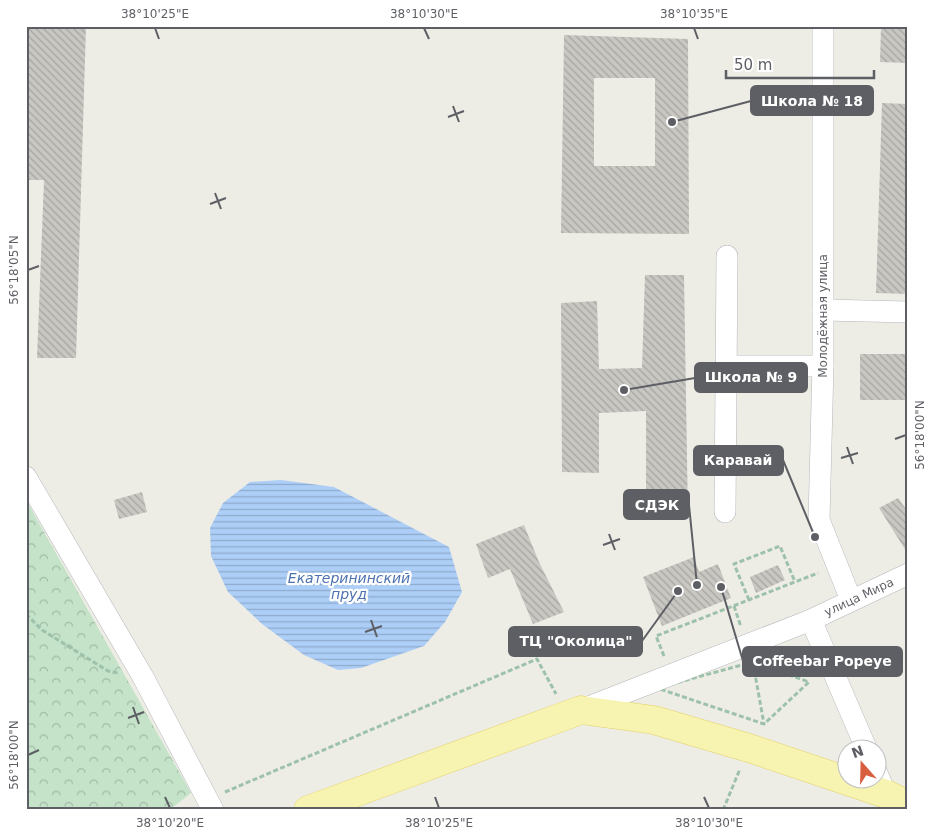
<svg xmlns="http://www.w3.org/2000/svg" width="934" height="836" viewBox="0 0 934 836" font-family="'DejaVu Sans',sans-serif">
  <style>
    .forest { fill: url(#forest-crowns) }
    .water { fill: url(#water-rules) }
    .building { fill: url(#building-back-hatch); fill-rule: evenodd }
    .lines { fill: none; stroke-linecap: round; stroke-linejoin: round }
    .minor-casing { stroke: #b5b7bb; stroke-width: 22 }
    .major-casing { stroke: #e4d068; stroke-width: 29 }
    .path { stroke: #9dc1ab; stroke-width: 3; stroke-dasharray: 5 2.5; stroke-linecap: butt }
    .minor { stroke: #fff; stroke-width: 21 }
    .major { stroke: #f7f4b1; stroke-width: 28 }
    .ticks { fill: none; stroke: #5d5f64; stroke-width: 2 }
    .labels { text-anchor: middle; dominant-baseline: central; stroke-width: 4.5; stroke-linejoin: round; paint-order: stroke }
    .street-label { font-size: 12px; fill: #5d5f64; stroke: #fff }
    .water-label { font-size: 14px; font-style: italic; fill: #4e72b0; stroke: #fff }
    .leader { fill: none; stroke: #5d5f64; stroke-width: 2 }
    .callout-dot { fill: #5d5f64; stroke: #fff; stroke-width: 2 }
    .callout { fill: #5d5f64; stroke: #5d5f64; stroke-width: 2 }
    .callout-label { font-size: 14px; text-anchor: middle; font-weight: bold; fill: #fff }
    .neatline { fill: none; stroke: #5d5f64; stroke-width: 2 }
    .ticks-label { font-size: 12px; text-anchor: middle; fill: #5d5f64 }
  </style>
  <defs>
    <pattern id="forest-crowns" width="20" height="18" patternUnits="userSpaceOnUse" patternTransform="scale(1.25)"><rect width="20" height="18" fill="#c4e3c8"/><path d="M2 6a3 3 0 1 1 6 0M12 15a3 3 0 1 1 6 0" fill="none" stroke="#a2bba6"/></pattern>
    <pattern id="water-rules" width="6" height="5" patternUnits="userSpaceOnUse" patternTransform="scale(1.25)"><rect width="6" height="5" fill="#accef7"/><path d="M0 2.5h6" fill="none" stroke="#8faacc"/></pattern>
    <pattern id="building-back-hatch" width="6" height="6" patternUnits="userSpaceOnUse" patternTransform="scale(1.25)"><rect width="6" height="6" fill="#c9c7c2"/><path d="M-1 5l2 2M0 0l6 6M5-1l2 2" fill="none" stroke="#a6a5a1"/></pattern>
  </defs>
  <rect width="100%" height="100%" fill="#eeede5"/>
  <polygon class="forest" points="26,500 191,793 172,808 165,810 26,810"/>
  <polygon class="water" points="281,480 334,487 449,547 462,592 445,622 424,646 361,668 338,670 304,655 262,624 228,592 211,556 210,528 223,503 250,482"/>
  <g class="building">
    <polygon points="28,26 86,26 76,358 37,358 44,180 26,180"/>
    <polygon points="881,26 908,26 908,63 880,62"/>
    <path d="M564 35 688 39 689 234 561 233ZM594 78H655V166H594Z"/>
    <polygon points="882,103 908,104 908,294 876,293"/>
    <polygon points="645,275 684,275 688,517 646,518 646,411 599,413 599,473 562,472 561,303 597,301 599,369 642,368"/>
    <rect x="860" y="354" width="48" height="46"/>
    <polygon points="142,492 147,512 119,519 114,500"/>
    <polygon points="898,498 908,512 908,554 879,508"/>
    <polygon points="524,525 539,562 564,612 533,624 510,569 488,578 476,544"/>
    <polygon points="694,557 699,572 718,564 731,598 662,626 643,577"/>
    <polygon points="778,565 785,580 756,593 750,577"/>
  </g>
  <g class="lines">
    <g class="minor-casing">
      <g id="minor">
        <polyline points="823,26 823,366 819,520 851,600"/>
        <polyline points="823,310 908,312"/>
        <polyline points="726,366 823,366"/>
        <polyline points="26,477 143,677 213,810"/>
        <polyline points="725,512 727,256"/>
        <polyline points="811,620 866,748"/>
        <polyline points="581,710 811,620 908,574"/>
        <polyline points="876,771 890,803"/>
      </g>
    </g>
    <g class="major-casing">
      <polyline id="major" points="308,810 581,710 654,720 749,748 886,794 908,805"/>
    </g>
    <g class="path">
      <polyline points="749,600 734,564 780,546 795,582"/>
      <polyline points="734,606 741,627"/>
      <polyline points="26,614 42,630 108,671 118,673"/>
      <polyline points="664,656 656,636 818,573"/>
      <polygon points="753,662 809,682 764,724 657,688"/>
      <polyline points="753,663 764,724"/>
      <polyline points="225,792 537,659 556,694"/>
      <polyline points="723,810 740,769"/>
    </g>
    <use href="#minor" class="minor"/>
    <use href="#major" class="major"/>
  </g>
  <path class="ticks" d="M155 28 159 39M424 28 429 39M694 28 698 39M453 106 459 122M448 117 464 111M215 193 221 209M210 204 226 198M28 270 39 266M895 439 906 435M847 447 853 464M841 458 858 453M609 534 615 550M603 545 620 539M371 620 377 637M365 632 382 626M133 707 139 724M128 718 144 712M28 755 39 750M165 797 170 808M435 797 439 808M704 797 709 808"/>
  <g class="labels">
    <g class="street-label">
      <text transform="translate(823 316) rotate(-90)">Молодёжная улица</text>
      <text transform="translate(859 597) rotate(-25)">улица Мира</text>
    </g>
    <g class="water-label">
      <text x="349" y="578">Екатерининский<tspan x="349" dy="16">пруд</tspan></text>
    </g>
  </g>
  <path class="leader" d="M672 122L751 101M624 390L695 378M815 537L783 460M697 585L689 505M678 591L642 641M721 587L743 661"/>
  <g class="callout-dot">
    <circle cx="672" cy="122" r="5"/>
    <circle cx="624" cy="390" r="5"/>
    <circle cx="815" cy="537" r="5"/>
    <circle cx="697" cy="585" r="5"/>
    <circle cx="678" cy="591" r="5"/>
    <circle cx="721" cy="587" r="5"/>
  </g>
  <g class="callout">
    <rect x="751" y="86" width="122" height="29" rx="5"/>
    <rect x="695" y="363" width="112" height="29" rx="5"/>
    <rect x="694" y="446" width="89" height="29" rx="5"/>
    <rect x="624" y="490" width="65" height="29" rx="5"/>
    <rect x="509" y="627" width="133" height="29" rx="5"/>
    <rect x="743" y="647" width="159" height="29" rx="5"/>
  </g>
  <g class="callout-label">
    <text x="812" y="106">Школа № 18</text>
    <text x="751" y="382">Школа № 9</text>
    <text x="738" y="465">Каравай</text>
    <text x="657" y="510">СДЭК</text>
    <text x="576" y="646">ТЦ "Околица"</text>
    <text x="822" y="666">Coffeebar Popeye</text>
  </g>
  <rect width="934" height="836" fill="none" stroke="#ffffff" stroke-width="55"/>
  <g transform="translate(862 764) rotate(340)"><circle r="24" fill="#ffffff" stroke="#bebfc1"/>
  <path d="M0-4L9 19L0 12L-9 19Z" fill="#d95e40"/>
  <text y="-8" font-size="14" font-weight="bold" text-anchor="middle" fill="#5d5f64">N</text>
  </g>
  <path d="M726 70v8h148v-8" fill="none" stroke="#5d5f64" stroke-width="2.5"/>
  <text x="734" y="70" font-size="15" fill="#5d5f64" stroke="#ffffff" stroke-width="4" paint-order="stroke">50 m</text>
  <rect x="28" y="28" width="878" height="780" class="neatline"/>
  <g class="ticks-label">
    <text x="155" y="18">38°10'25"E</text>
    <text x="424" y="18">38°10'30"E</text>
    <text x="694" y="18">38°10'35"E</text>
    <text transform="translate(14 270) rotate(-90)" y="4">56°18'05"N</text>
    <text transform="translate(920 435) rotate(-90)" y="4">56°18'00"N</text>
    <text transform="translate(14 755) rotate(-90)" y="4">56°18'00"N</text>
    <text x="170" y="827">38°10'20"E</text>
    <text x="439" y="827">38°10'25"E</text>
    <text x="709" y="827">38°10'30"E</text>
  </g>
</svg>
